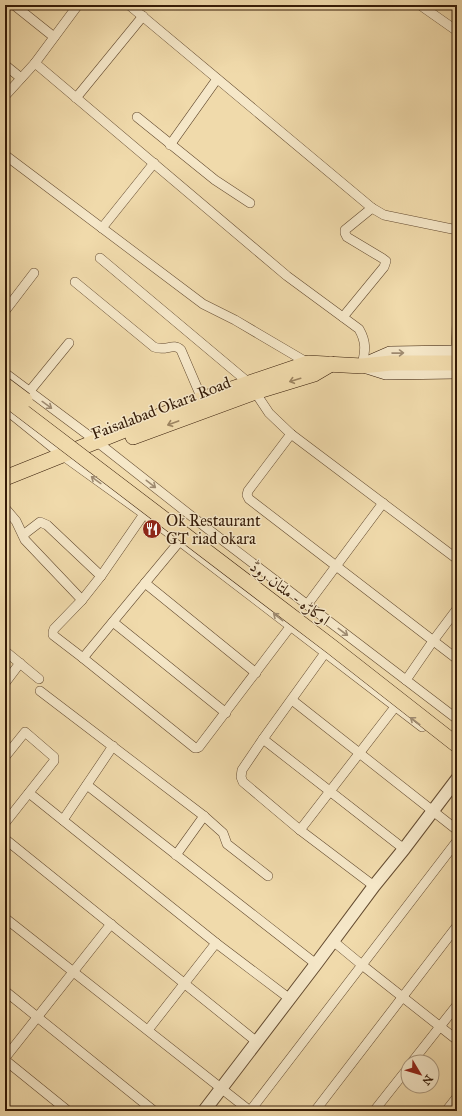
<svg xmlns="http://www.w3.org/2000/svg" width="462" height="1116" viewBox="0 0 462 1116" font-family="'IM FELL Great Primer',Amiri,serif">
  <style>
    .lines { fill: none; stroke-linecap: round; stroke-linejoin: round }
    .minor-casing { stroke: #644b30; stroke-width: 10 }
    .tertiary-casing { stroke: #644b30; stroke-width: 14 }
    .secondary-casing { stroke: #351b07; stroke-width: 14 }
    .primary-casing { stroke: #351b07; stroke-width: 16 }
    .minor { stroke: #f5e7c8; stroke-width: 9 }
    .tertiary { stroke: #f5e7c8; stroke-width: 12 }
    .secondary { stroke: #f5e7c8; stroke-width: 13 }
    .primary { stroke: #f0daab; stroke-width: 15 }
    .primary-bridge-casing { stroke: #351b07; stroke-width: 16; stroke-linecap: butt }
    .primary-bridge { stroke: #f0daab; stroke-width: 15 }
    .oneway { stroke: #9f8b71 }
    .oneway2 { stroke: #9c8461 }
    .labels { text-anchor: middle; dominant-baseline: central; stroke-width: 3; stroke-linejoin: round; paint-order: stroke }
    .street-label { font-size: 16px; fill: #351b07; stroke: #f5e7c8 }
    .poi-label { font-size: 16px; fill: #351b07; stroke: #f5e7c8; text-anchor: start }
  </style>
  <rect width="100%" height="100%" fill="#f0daab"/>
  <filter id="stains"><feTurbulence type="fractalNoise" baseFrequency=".005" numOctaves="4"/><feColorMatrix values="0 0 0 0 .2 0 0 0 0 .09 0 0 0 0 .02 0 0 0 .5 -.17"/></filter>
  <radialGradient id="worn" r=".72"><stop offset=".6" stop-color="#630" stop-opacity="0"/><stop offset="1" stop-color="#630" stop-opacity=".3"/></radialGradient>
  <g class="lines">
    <g class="minor-casing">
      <g id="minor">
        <polyline points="14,5 54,37"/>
        <polyline points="129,5 372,208 384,215 457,230"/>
        <polyline points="420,5 457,31"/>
        <path d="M35 63 287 276 359 329C367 343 365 351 362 366"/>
        <polyline points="5,65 21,78"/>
        <polyline points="5,96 35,63 78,5"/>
        <polyline points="76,98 143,16"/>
        <polyline points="137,117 215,180 250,203"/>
        <polyline points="170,145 217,79"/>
        <polyline points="5,155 203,304 235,320 308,363"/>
        <polyline points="102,228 154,163"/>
        <polyline points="100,258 249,383"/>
        <path d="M75 282 154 347C166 352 173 342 181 350L202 399"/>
        <polyline points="5,311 34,273"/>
        <polyline points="343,317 384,267 386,261 382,258 347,237 345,233 345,230 372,208"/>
        <polyline points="456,352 457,325"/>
        <polyline points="5,373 96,441 204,526 457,719"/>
        <polyline points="29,392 69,343"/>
        <polyline points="255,392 269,413 291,434 457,559"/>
        <polyline points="5,409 62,455 144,514 422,727"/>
        <polyline points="291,434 248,491 247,495 249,499 457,659"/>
        <polyline points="5,508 16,521 25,540 82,600"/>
        <polyline points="144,514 101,576 82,600 54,629 53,632 53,635 83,658 145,583"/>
        <polyline points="23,535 40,522 47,525 101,576"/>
        <polyline points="179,542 145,583 256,673"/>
        <polyline points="307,605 383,503"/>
        <polyline points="113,622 226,713"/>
        <polyline points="5,651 39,679"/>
        <polyline points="325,653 263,739 242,770 241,777 243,782 300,830 374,886"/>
        <polyline points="83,658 195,748 197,748 199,747 290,627"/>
        <polyline points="406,680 433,641 457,609"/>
        <polyline points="5,683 20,663"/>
        <polyline points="40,691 204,816 223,833 227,844 268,876"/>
        <polyline points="292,700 457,830"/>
        <polyline points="263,739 404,849"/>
        <polyline points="5,757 25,732 54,757 54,761 5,823"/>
        <polyline points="87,785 316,964"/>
        <polyline points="29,793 216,943 290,999"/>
        <polyline points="63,820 113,746"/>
        <polyline points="300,830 395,707"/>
        <polyline points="5,839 257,1042"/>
        <polyline points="176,855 204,816"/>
        <polyline points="5,918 250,1111"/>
        <polyline points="333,941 362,965 457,1040"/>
        <polyline points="5,991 154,1111"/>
        <polyline points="148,1030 216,943"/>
        <polyline points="5,1058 111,924"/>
        <polyline points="5,1060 68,1111"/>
        <polyline points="412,1062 457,1005"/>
        <polyline points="250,1111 457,841"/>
        <polyline points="315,1111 457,926"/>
        <polyline points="374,1111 408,1068"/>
        <polyline points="446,1111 457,1097"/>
      </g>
    </g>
    <g class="tertiary-casing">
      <polyline id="tertiary" points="204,1111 316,964 374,886 404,849 457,779"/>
    </g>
    <g class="secondary-casing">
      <g id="secondary">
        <polyline points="367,363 390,353 457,352"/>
        <polyline points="364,366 386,373 457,372"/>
      </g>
    </g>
    <g class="primary-casing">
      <g id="primary">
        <polyline points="133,437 255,392 314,374 331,364"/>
        <polyline points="5,478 202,399 308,363 362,366 391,363 457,363"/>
      </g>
    </g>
    <use href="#minor" class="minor"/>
    <use href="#tertiary" class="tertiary"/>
    <use href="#secondary" class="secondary"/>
    <use href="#primary" class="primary"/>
    <g class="primary-bridge-casing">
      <g id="primary-bridge">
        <polyline points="5,385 25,400"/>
        <polyline points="5,398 332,647 457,745"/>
      </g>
    </g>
    <use href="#primary-bridge" class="primary-bridge"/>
  </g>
  <defs><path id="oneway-shaft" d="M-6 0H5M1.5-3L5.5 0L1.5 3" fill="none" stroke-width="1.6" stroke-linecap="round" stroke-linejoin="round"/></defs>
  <g class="oneway">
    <use href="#oneway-shaft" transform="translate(398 353) rotate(-1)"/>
    <use href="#oneway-shaft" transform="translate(47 405) rotate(36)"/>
    <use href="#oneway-shaft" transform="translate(96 480) rotate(-144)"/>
    <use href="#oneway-shaft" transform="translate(151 484) rotate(38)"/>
    <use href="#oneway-shaft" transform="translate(278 617) rotate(-142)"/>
    <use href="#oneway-shaft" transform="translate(343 632) rotate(37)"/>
    <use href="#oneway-shaft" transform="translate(415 721) rotate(-143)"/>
  </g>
  <g class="oneway2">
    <use href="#oneway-shaft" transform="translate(295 380) rotate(163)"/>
    <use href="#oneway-shaft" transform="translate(173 423) rotate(160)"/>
  </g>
  <defs>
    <g id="restaurant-disc" transform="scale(1)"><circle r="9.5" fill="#8f2418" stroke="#f5e7c8"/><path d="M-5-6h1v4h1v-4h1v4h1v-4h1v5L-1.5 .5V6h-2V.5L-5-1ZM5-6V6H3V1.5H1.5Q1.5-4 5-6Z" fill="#fff"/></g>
  </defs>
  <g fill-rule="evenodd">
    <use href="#restaurant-disc" x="152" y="529"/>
  </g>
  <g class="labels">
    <g class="street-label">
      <text transform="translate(161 408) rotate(-21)">Faisalabad Okara Road</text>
      <text transform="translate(290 593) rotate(37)">اوکاڑہ - ملتان روڈ</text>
    </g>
    <g class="poi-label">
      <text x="166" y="520">Ok Restaurant<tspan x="166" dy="18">GT riad okara</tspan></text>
    </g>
  </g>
  <rect width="462" height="1116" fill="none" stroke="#f0daab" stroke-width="20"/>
  <rect x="6" y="6" width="450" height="1104" fill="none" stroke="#351b07" stroke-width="2"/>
  <rect x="10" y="10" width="442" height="1096" fill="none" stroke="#351b07"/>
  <g transform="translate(420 1074) rotate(128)"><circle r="19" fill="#f5e7c8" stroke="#a8957b"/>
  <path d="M0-3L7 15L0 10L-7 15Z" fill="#8f2418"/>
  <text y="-6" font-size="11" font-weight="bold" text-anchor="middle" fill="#351b07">N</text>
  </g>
  <rect width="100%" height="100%" filter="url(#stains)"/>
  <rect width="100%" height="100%" fill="url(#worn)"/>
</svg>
